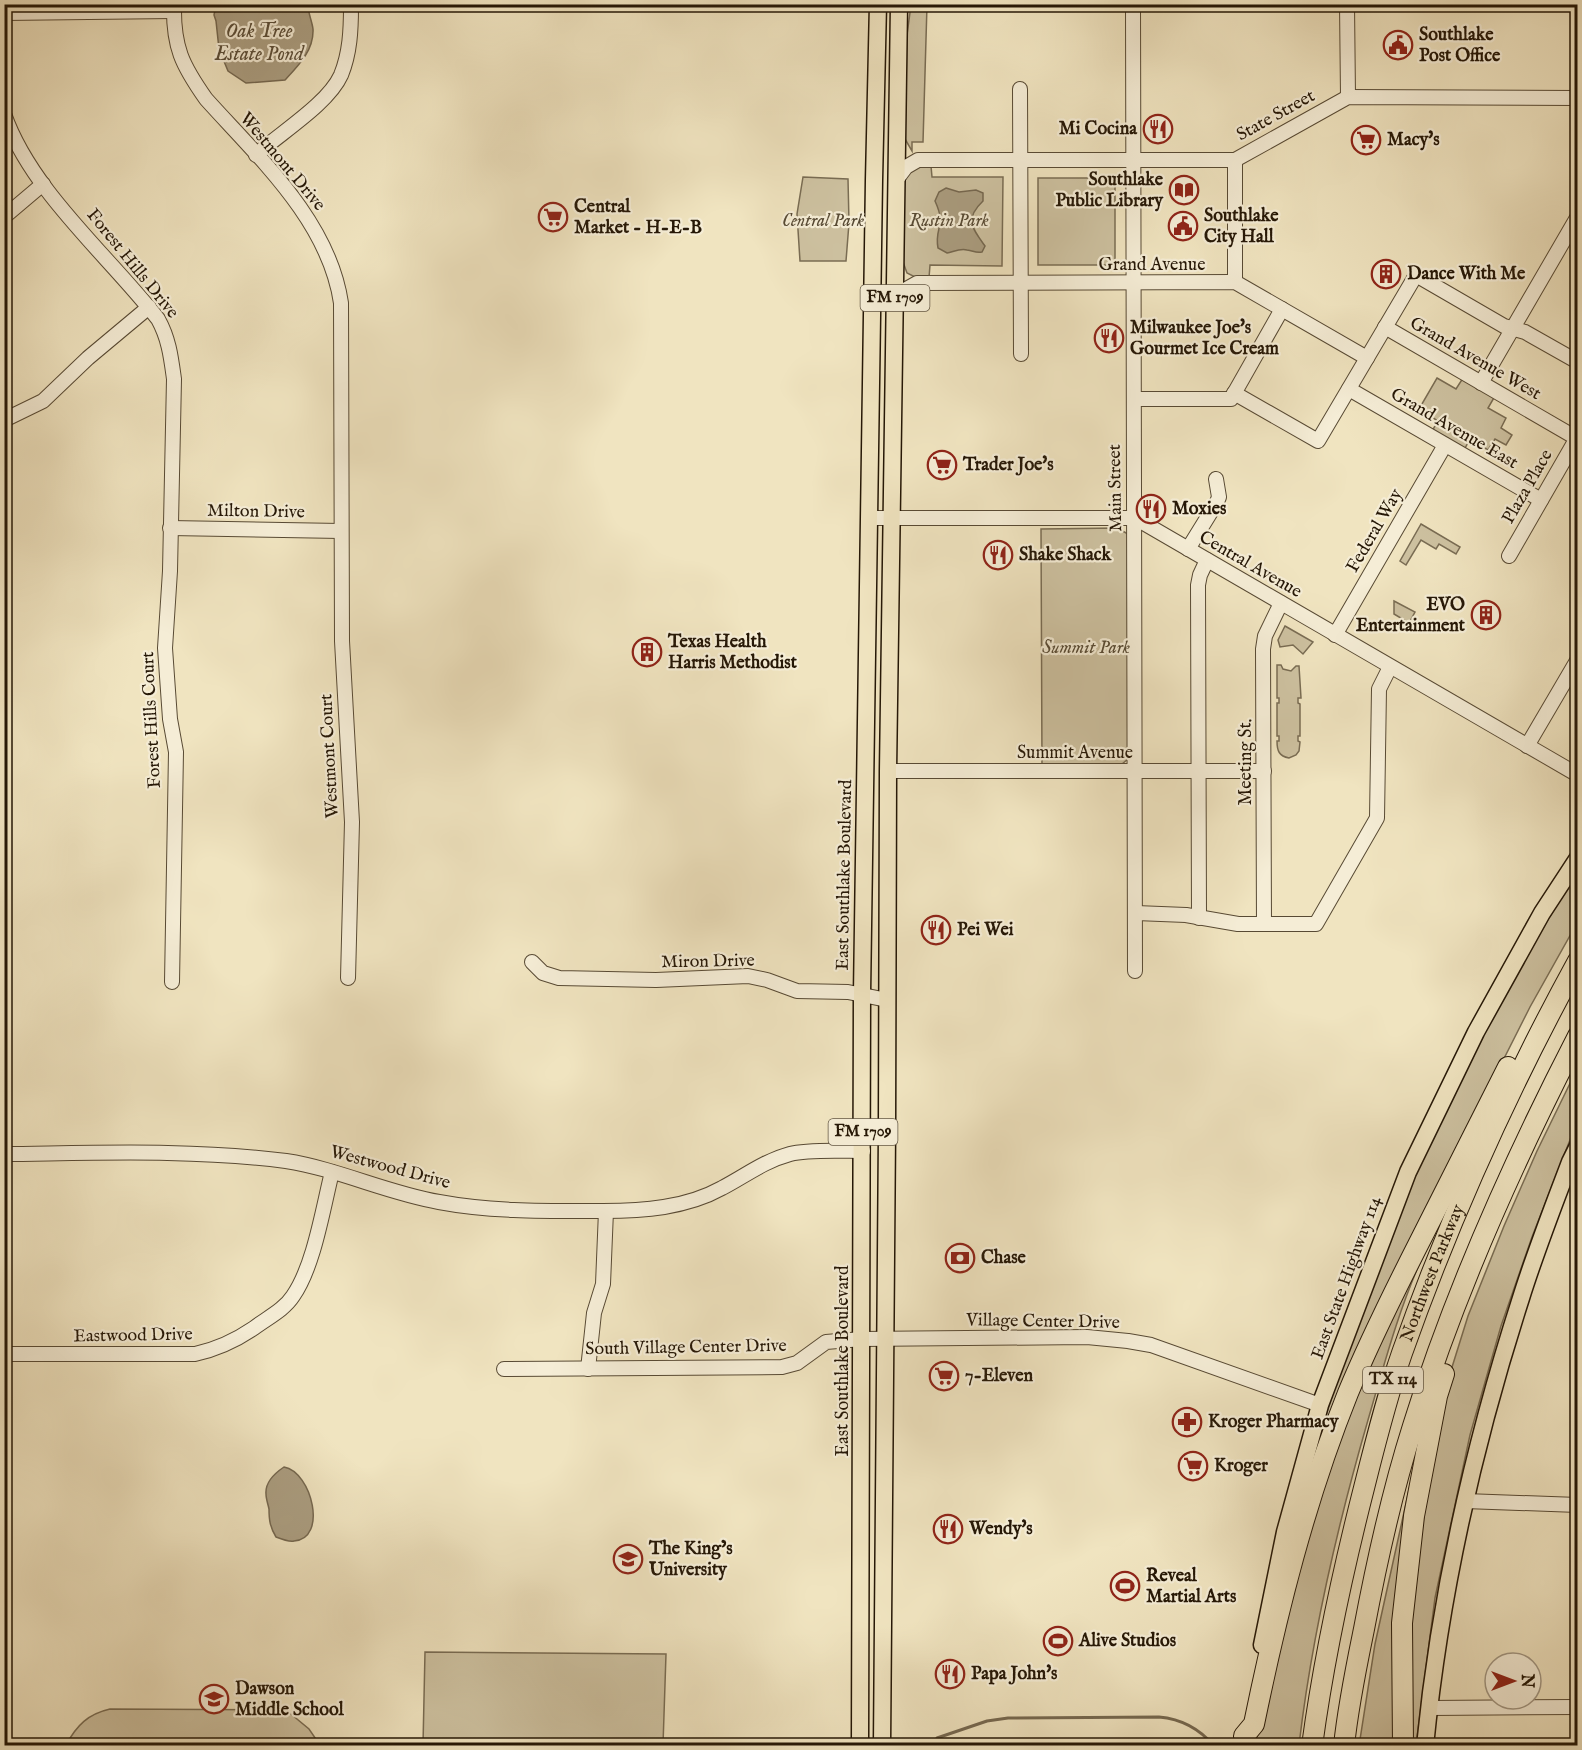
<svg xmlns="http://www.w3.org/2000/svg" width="1582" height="1750" viewBox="0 0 1582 1750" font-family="'IM FELL English',serif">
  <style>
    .green { fill: #cdc1a0; stroke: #796c53; stroke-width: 1.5 }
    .water { fill: #ab9e81; stroke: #756850; stroke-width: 1.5 }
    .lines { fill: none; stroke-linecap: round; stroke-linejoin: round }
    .stream { stroke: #756850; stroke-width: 3 }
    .minor-casing { stroke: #584a34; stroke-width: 16 }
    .major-casing { stroke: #251706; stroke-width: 19 }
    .highway-casing { stroke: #251706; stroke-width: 22 }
    .minor { stroke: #f5edd6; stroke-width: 14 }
    .major { stroke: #f0e4c0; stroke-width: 16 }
    .highway { stroke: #f0e4c0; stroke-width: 20 }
    .labels { text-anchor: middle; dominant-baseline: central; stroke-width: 4.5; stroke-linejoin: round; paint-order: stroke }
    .shield { fill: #f5edd6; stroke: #635744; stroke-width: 1.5 }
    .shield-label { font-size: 16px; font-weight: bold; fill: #251706 }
    .poi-label { font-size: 18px; font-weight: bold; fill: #251706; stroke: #f5edd6; text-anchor: start }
    .street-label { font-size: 18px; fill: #251706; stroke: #f5edd6 }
    .park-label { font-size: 18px; font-style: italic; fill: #574a34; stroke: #f5edd6 }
    .water-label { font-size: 20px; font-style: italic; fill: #5b4d37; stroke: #f5edd6 }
  </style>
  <rect width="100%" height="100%" fill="#f0e4c0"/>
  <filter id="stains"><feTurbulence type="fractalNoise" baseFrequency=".00333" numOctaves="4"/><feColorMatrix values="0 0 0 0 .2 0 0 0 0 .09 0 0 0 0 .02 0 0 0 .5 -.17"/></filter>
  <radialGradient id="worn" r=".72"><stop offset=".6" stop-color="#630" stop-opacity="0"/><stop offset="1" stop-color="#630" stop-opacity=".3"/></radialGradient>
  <g class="green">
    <polygon points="911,5 927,5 923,142 912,142 912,151 905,139 907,35"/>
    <polygon points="918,166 931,166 932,177 1003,177 1002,266 930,265 929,278 917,278 907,273 903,262 904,183 909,172"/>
    <polygon points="803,177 848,179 849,223 846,261 800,261 797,214"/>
    <rect x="1038" y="178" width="77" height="87"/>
    <polygon points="1437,378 1456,389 1463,378 1495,396 1488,408 1506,418 1501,428 1512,435 1506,445 1495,439 1488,450 1470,439 1464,450 1432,431 1438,421 1419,409"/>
    <polygon points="1421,524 1460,547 1456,554 1439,544 1436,549 1421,540 1406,565 1400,561"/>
    <polygon points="1117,528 1128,534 1128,759 1122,764 1042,766 1041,529"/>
    <polygon points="1394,601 1415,612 1409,623 1394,614"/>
    <polygon points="1285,626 1313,642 1303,654 1293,645 1280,647 1278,640"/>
    <path d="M1277 665H1281L1283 669 1291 671 1296 666H1299L1301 698H1298V703L1300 704V736H1298V741L1300 742 1299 751 1296 755 1289 758C1279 756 1277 751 1277 741H1279V736H1277V703H1279V698H1277Z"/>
    <path d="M1577 872V923L1530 1007 1476 1114 1309 1473C1368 1261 1460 1058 1577 872Z"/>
    <polygon points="1577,1069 1577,1122 1532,1237 1501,1326 1470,1435 1435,1598 1416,1745 1409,1746 1410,1593 1448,1380 1468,1316 1504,1226 1537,1151"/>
    <path d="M1423 1256C1399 1308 1384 1365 1368 1420 1337 1527 1312 1635 1299 1745L1255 1746 1288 1589 1365 1365Z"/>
    <polygon points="1410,1485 1401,1745 1359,1746 1375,1644"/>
    <polygon points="425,1652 666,1654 663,1745 423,1745"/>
    <path d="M110 1709 286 1710 309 1729 320 1745H66C77 1725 88 1714 110 1709Z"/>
  </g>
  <g class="water">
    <path d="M216 5H308C308 13 312 21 313 29 314 50 299 65 285 80L246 83 228 71 219 49 216 21 214 15Z"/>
    <path d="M946 188 959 192 976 190 983 193V201C964 219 972 228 985 246L982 252C975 253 974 251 967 250 960 248 953 252 947 253L938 248C934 227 947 227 935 201L939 192Z"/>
    <path d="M284 1467C312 1472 328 1539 294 1541 289 1542 281 1539 276 1537 270 1527 269 1520 269 1509 268 1504 266 1499 266 1494 265 1482 275 1473 284 1467Z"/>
  </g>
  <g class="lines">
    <path class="stream" d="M937 1738 987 1721 1008 1718 1159 1717C1182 1719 1199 1728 1214 1746"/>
    <g class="minor-casing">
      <g id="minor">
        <path d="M174 4C173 47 182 65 206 99 259 158 329 221 341 303L342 641 352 822 348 978"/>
        <polyline points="1133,4 1135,971"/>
        <polyline points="1347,4 1348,97"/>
        <polyline points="4,13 173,11"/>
        <polyline points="1020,89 1021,354"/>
        <path d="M4 114C31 191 108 255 158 319 169 339 171 357 174 379L170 571 165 648 170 719 176 752 172 982"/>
        <path d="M256 155C280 133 328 104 341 75 350 53 351 30 351 6"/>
        <polyline points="897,179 906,167 918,160 1235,160 1348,97 1578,98"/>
        <polyline points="4,217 43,184"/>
        <polyline points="1235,282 1235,160"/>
        <polyline points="895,300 901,292 917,283 1235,282 1367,358"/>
        <polyline points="1385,327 1578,439"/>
        <polyline points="1481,383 1578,216"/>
        <polyline points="1349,389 1541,500"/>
        <polyline points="1234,393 1318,441 1416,275 1504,326 1525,332 1578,362"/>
        <polyline points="1134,399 1231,399 1282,309"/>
        <polyline points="4,420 43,401 88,358 149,307"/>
        <polyline points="869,518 1135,518 1578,775"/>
        <polyline points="170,528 341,531"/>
        <polyline points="1188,549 1217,502 1219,497 1216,479"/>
        <polyline points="1509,556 1578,436"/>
        <polyline points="1335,635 1445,445"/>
        <polyline points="1527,746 1578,659"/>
        <polyline points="888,771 1264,771"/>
        <polyline points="1136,913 1186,915 1238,924 1316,924 1377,818 1379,689 1390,667"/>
        <polyline points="1199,918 1198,585 1200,575 1207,560"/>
        <polyline points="1264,924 1263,649 1265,636 1281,603"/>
        <polyline points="532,962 543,973 559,978 656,980 748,976 767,980 797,991 848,992 887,1000"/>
        <path d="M4 1154C98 1153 193 1149 286 1161 338 1169 387 1193 439 1202 492 1212 549 1211 603 1211 643 1211 686 1208 722 1188 745 1176 764 1161 790 1154 808 1149 844 1151 863 1151"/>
        <path d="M4 1354H195C218 1349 235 1341 254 1328 267 1318 284 1310 293 1296 314 1266 323 1208 332 1172"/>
        <polyline points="504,1369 782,1367 797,1363 826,1342 862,1339 1087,1337 1128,1341 1151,1345 1320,1405"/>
        <polyline points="588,1369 594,1313 603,1284 606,1211"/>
        <polyline points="1465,1501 1578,1505"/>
        <polyline points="1430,1708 1578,1707"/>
      </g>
    </g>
    <g class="major-casing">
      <g id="major">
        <polyline points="1262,1645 1285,1532 1320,1405 1408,1172 1476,1032 1542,913 1578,858"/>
        <polyline points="860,1746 862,994 874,180 878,4"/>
        <polyline points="882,1746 887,1132 888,771 899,4"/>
        <path d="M1425 1746C1440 1593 1474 1444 1521 1298 1535 1253 1553 1207 1570 1162L1578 1146"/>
      </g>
    </g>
    <g class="highway-casing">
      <g id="highway">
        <path d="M1244 1736 1254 1724C1277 1612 1305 1500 1348 1393 1370 1340 1396 1288 1422 1237 1451 1180 1479 1124 1508 1067"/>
        <path id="s1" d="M1312 1746C1324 1657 1343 1570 1365 1484 1376 1440 1387 1396 1402 1353 1450 1217 1509 1087 1578 961"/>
        <path d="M1344 1746C1348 1706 1356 1668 1364 1629 1377 1560 1392 1492 1413 1426 1455 1291 1513 1162 1578 1036"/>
        <polyline points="1403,1746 1402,1623 1414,1516 1437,1396 1444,1374"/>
      </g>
    </g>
    <use href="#minor" class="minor"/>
    <use href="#major" class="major"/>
    <use href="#highway" class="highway"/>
  </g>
  <defs>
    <g id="civic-ring" transform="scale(1.5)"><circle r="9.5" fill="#f5edd6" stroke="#8f2418" stroke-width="1.5"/><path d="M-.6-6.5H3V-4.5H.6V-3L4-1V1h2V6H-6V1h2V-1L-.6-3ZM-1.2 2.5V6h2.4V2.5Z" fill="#8f2418"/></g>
    <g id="restaurant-ring" transform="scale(1.5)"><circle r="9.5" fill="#f5edd6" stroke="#8f2418" stroke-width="1.5"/><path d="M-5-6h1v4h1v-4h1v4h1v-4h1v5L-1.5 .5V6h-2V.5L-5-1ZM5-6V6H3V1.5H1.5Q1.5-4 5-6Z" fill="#8f2418"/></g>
    <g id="supermarket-ring" transform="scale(1.5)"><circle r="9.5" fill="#f5edd6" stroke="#8f2418" stroke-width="1.5"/><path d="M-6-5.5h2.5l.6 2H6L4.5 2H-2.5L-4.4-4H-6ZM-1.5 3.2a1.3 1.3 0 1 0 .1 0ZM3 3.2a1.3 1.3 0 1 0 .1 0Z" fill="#8f2418"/></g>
    <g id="library-ring" transform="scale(1.5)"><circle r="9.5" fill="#f5edd6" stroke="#8f2418" stroke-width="1.5"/><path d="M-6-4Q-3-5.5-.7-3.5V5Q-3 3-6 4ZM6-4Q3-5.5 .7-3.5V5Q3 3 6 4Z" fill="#8f2418"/></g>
    <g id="building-ring" transform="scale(1.5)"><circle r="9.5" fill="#f5edd6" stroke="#8f2418" stroke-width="1.5"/><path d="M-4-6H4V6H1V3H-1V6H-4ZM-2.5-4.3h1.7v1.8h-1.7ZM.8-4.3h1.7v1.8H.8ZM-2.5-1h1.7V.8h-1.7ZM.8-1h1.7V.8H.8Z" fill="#8f2418"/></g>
    <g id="bank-ring" transform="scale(1.5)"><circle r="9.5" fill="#f5edd6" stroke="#8f2418" stroke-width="1.5"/><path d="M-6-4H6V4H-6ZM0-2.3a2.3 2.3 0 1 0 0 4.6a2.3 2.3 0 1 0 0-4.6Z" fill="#8f2418"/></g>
    <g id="pharmacy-ring" transform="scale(1.5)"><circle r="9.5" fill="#f5edd6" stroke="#8f2418" stroke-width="1.5"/><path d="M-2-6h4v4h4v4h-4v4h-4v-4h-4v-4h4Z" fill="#8f2418"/></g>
    <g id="university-ring" transform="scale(1.5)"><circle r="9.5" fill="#f5edd6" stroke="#8f2418" stroke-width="1.5"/><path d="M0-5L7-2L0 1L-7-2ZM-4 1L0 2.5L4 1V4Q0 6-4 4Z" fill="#8f2418"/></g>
    <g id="stadium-ring" transform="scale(1.5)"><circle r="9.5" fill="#f5edd6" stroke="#8f2418" stroke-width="1.5"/><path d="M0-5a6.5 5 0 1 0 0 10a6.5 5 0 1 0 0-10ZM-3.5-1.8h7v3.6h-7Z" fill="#8f2418"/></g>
    <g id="school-ring" transform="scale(1.5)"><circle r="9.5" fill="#f5edd6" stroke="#8f2418" stroke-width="1.5"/><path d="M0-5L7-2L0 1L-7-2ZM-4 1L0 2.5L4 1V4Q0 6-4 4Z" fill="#8f2418"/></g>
  </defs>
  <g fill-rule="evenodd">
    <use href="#civic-ring" x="1398" y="45"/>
    <use href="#restaurant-ring" x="1158" y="129"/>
    <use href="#supermarket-ring" x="1366" y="140"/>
    <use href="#library-ring" x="1184" y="190"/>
    <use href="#supermarket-ring" x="553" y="217"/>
    <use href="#civic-ring" x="1183" y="226"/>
    <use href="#building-ring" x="1386" y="274"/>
    <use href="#restaurant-ring" x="1109" y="338"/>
    <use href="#supermarket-ring" x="942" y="465"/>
    <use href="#restaurant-ring" x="1151" y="509"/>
    <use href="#restaurant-ring" x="998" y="555"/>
    <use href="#building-ring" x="1486" y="615"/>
    <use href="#building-ring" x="647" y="652"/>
    <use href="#restaurant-ring" x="936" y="930"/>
    <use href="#bank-ring" x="960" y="1258"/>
    <use href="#supermarket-ring" x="944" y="1376"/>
    <use href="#pharmacy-ring" x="1187" y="1422"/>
    <use href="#supermarket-ring" x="1193" y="1466"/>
    <use href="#restaurant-ring" x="948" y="1529"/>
    <use href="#university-ring" x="628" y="1559"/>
    <use href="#stadium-ring" x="1125" y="1586"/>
    <use href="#stadium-ring" x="1058" y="1641"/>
    <use href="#restaurant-ring" x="950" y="1674"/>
    <use href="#school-ring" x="214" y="1699"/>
  </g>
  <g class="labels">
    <g class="shield">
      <rect x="860.5" y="285" width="69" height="26" rx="4.5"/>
      <rect x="828.5" y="1119" width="69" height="26" rx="4.5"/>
      <rect x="1363" y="1367" width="60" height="26" rx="4.5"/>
    </g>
    <g class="shield-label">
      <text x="895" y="298">FM 1709</text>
      <text x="863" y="1132">FM 1709</text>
      <text x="1393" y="1380">TX 114</text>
    </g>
    <g class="poi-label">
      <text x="1419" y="35">Southlake<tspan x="1419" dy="21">Post Office</tspan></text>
      <text x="1137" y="129" text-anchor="end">Mi Cocina</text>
      <text x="1387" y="140">Macy's</text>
      <text x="1163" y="180" text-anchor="end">Southlake<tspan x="1163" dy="21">Public Library</tspan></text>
      <text x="574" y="207">Central<tspan x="574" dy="21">Market - H-E-B</tspan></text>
      <text x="1204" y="216">Southlake<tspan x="1204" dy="21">City Hall</tspan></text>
      <text x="1407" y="274">Dance With Me</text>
      <text x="1130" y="328">Milwaukee Joe's<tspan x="1130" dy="21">Gourmet Ice Cream</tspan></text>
      <text x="963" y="465">Trader Joe's</text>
      <text x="1172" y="509">Moxies</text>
      <text x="1019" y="555">Shake Shack</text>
      <text x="1465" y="605" text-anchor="end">EVO<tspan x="1465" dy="21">Entertainment</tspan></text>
      <text x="668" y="642">Texas Health<tspan x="668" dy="21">Harris Methodist</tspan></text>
      <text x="957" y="930">Pei Wei</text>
      <text x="981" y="1258">Chase</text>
      <text x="965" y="1376">7-Eleven</text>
      <text x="1208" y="1422">Kroger Pharmacy</text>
      <text x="1214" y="1466">Kroger</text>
      <text x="969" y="1529">Wendy's</text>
      <text x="649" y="1549">The King’s<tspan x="649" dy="21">University</tspan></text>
      <text x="1146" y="1576">Reveal<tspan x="1146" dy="21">Martial Arts</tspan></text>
      <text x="1079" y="1641">Alive Studios</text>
      <text x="971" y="1674">Papa John's</text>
      <text x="235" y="1689">Dawson<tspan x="235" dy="21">Middle School</tspan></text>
    </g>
    <g class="street-label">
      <text transform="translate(1276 116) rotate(-29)">State Street</text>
      <text transform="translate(282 162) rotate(50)">Westmont Drive</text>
      <text transform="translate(132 264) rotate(51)">Forest Hills Drive</text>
      <text x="1152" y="265">Grand Avenue</text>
      <text transform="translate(1475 359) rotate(30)">Grand Avenue West</text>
      <text transform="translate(1454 429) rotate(30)">Grand Avenue East</text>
      <text transform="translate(1528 487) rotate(-60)">Plaza Place</text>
      <text transform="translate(1116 488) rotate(-91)">Main Street</text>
      <text transform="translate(256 512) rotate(1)">Milton Drive</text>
      <text transform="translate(1375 531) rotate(-60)">Federal Way</text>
      <text transform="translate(1250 565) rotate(30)">Central Avenue</text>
      <text transform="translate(152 720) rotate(-93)">Forest Hills Court</text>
      <text x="1075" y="753">Summit Avenue</text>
      <text transform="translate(330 756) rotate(-93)">Westmont Court</text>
      <text transform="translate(1246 762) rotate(-90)">Meeting St.</text>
      <text transform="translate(845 875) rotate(-89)">East Southlake Boulevard</text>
      <text transform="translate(708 962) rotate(-1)">Miron Drive</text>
      <text transform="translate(390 1168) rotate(15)">Westwood Drive</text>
      <text stroke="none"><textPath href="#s1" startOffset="489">Northwest Parkway</textPath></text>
      <text transform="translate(1347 1278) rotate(-70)">East State Highway 114</text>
      <text transform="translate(1043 1322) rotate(1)">Village Center Drive</text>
      <text transform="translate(133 1336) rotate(-1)">Eastwood Drive</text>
      <text transform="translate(686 1348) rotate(-1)">South Village Center Drive</text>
      <text transform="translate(843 1361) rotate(-90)">East Southlake Boulevard</text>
    </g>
    <g class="park-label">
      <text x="823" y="221">Central Park</text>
      <text x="949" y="221">Rustin Park</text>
      <text x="1086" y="648">Summit Park</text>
    </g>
    <g class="water-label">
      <text x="259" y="31">Oak Tree<tspan x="259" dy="23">Estate Pond</tspan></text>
    </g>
  </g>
  <rect width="1582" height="1750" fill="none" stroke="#f0e4c0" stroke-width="24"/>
  <rect x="6" y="6" width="1570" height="1738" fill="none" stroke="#251706" stroke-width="3"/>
  <rect x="12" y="12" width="1558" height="1726" fill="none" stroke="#251706" stroke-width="1.5"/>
  <g transform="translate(1513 1681) rotate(90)"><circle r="28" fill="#f5edd6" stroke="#a29783" stroke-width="1.5"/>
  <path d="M0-4.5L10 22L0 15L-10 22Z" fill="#8f2418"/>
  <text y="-9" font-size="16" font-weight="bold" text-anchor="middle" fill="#251706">N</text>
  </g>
  <rect width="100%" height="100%" filter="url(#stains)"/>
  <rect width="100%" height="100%" fill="url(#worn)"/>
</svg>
